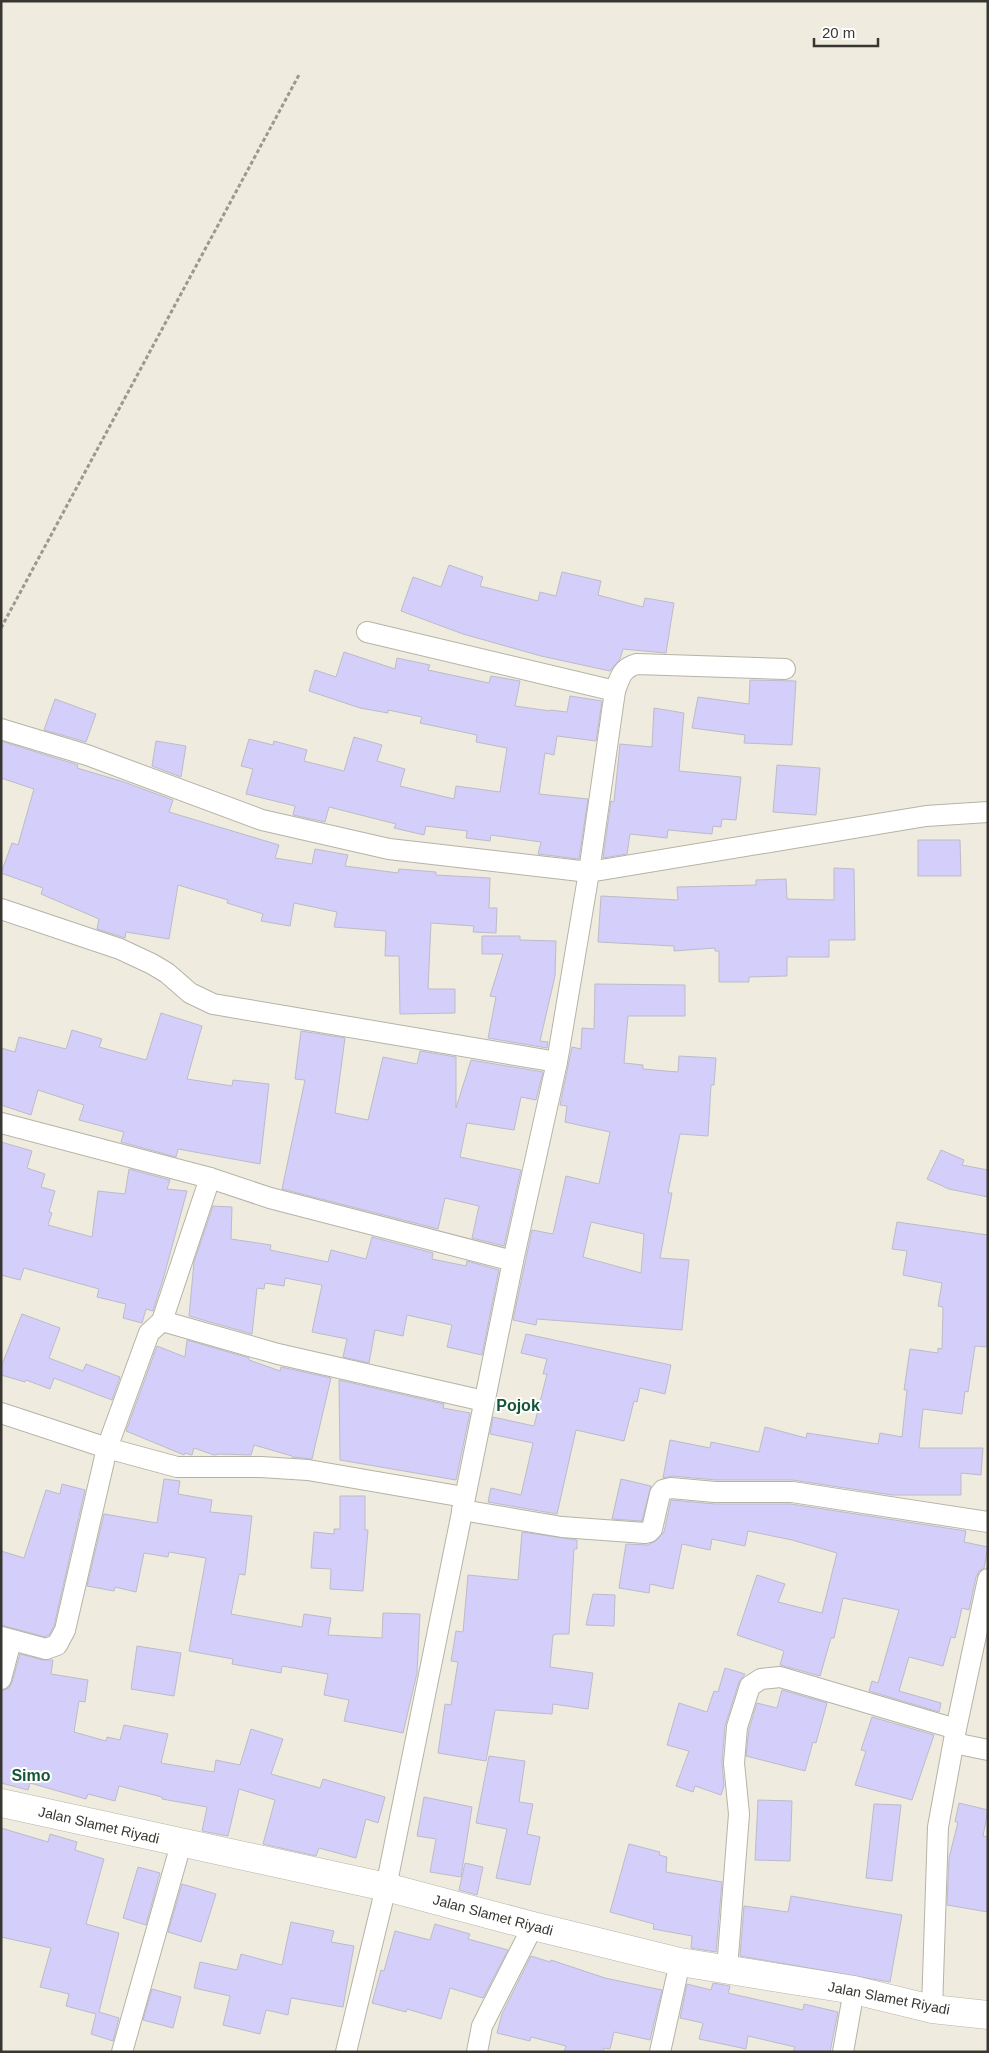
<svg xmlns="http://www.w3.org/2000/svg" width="989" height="2053" viewBox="0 0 989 2053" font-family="Arial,sans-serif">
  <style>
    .building { fill: #d4cefb; stroke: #bdbbc8; fill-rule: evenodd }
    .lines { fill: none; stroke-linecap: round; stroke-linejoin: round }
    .street-casing { stroke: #b6b3a6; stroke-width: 22 }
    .secondary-casing { stroke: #b6b3a6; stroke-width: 29 }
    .path { stroke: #9b988f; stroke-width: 3; stroke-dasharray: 4 2.5; stroke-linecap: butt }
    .street { stroke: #fff; stroke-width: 20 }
    .secondary { stroke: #fff; stroke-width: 28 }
    .labels { text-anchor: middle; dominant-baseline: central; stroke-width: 4; stroke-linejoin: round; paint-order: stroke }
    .street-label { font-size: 14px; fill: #383631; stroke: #fff }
    .quarter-label { font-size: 16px; font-weight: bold; fill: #155539; stroke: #fff }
  </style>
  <rect width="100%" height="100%" fill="#efebde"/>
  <g class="building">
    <polygon points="449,565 483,577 480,586 538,601 540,592 556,596 562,572 601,581 598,595 643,607 645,598 674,603 666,653 623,649 620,659 610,671 541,656 463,634 401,611 413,577 441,587"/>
    <polygon points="344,652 395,669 397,658 430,665 428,670 489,683 491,676 520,681 515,706 550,711 550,710 567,712 570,696 602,701 596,741 557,736 554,755 545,753 539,794 588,799 579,859 538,854 541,842 491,835 490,841 466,838 467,831 426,826 424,835 394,828 396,824 329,807 325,822 293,815 295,806 246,794 253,769 241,766 249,739 273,745 274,741 307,750 304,761 344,771 354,737 382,745 377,761 405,769 400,786 454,799 456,786 500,792 507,748 476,742 477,735 420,723 422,717 388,710 388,713 360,708 309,691 315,670 336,677"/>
    <polygon points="750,680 796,681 792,745 744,743 745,735 692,728 698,697 749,704"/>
    <polygon points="55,699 96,714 86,742 44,730"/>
    <polygon points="654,708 684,713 679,771 741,777 736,820 722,819 721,827 713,826 712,834 668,830 667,838 630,834 627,854 603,858 611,801 614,802 620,744 652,747"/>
    <polygon points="1,741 78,765 77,768 124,782 173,800 169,812 279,845 275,858 312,864 315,849 348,855 345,866 398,873 399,869 436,872 436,875 490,878 489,908 497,908 496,933 473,932 474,926 431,923 428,989 455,989 455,1013 400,1014 399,956 385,956 386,931 334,927 337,912 294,903 290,926 261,921 263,914 227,903 228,900 178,885 169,939 126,932 125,938 97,929 99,919 41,894 43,888 1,873 12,843 18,845 34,789 1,778"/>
    <polygon points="156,741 186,746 181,777 152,766"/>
    <polygon points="777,765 820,768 816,815 773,812"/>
    <polygon points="918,840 960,840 961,876 918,876"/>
    <polygon points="834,868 854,869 855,940 829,940 829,957 787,957 787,976 749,977 749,982 719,982 719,951 715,951 715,948 674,951 674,946 598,942 601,896 678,900 677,887 756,885 756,880 786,879 787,899 834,900"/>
    <polygon points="482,936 520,936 520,940 556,941 555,976 540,1041 548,1042 547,1048 488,1038 496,997 490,996 503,954 482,954"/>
    <path d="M595 984 685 985V1016H628L624 1063 643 1065V1069L678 1072 679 1056 716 1058 714 1085H711L708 1136 680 1134 668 1193H672L660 1258 689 1260 682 1330 537 1319 536 1325 513 1320 532 1230 553 1234 566 1176 599 1184 610 1132 565 1122 567 1106 560 1105 572 1047 581 1049 582 1028 594 1029ZM591 1222 644 1234 641 1273 583 1257Z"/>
    <polygon points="161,1013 202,1026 187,1079 232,1086 233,1080 269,1084 260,1164 178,1149 176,1157 121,1142 124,1132 79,1120 84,1105 38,1090 31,1115 1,1105 1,1048 15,1052 19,1037 66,1049 72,1030 102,1039 99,1047 146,1060"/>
    <polygon points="301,1031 345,1038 335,1113 368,1120 383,1057 417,1064 420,1051 456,1057 456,1108 471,1060 543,1072 536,1100 521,1097 514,1130 467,1123 460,1157 521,1170 504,1246 472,1238 479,1206 445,1198 438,1229 282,1189 305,1080 295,1079"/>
    <polygon points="1,1142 32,1151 27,1168 45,1174 41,1187 55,1191 49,1212 52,1213 48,1225 92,1237 98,1191 125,1194 129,1169 170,1180 167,1189 187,1191 164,1276 153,1311 146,1309 142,1323 123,1318 126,1304 97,1297 99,1289 24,1268 20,1280 1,1275"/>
    <polygon points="941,1150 964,1160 962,1165 988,1170 988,1197 949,1189 927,1179"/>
    <polygon points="213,1206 232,1207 231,1239 271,1245 270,1250 328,1262 331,1250 366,1259 372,1237 433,1253 432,1259 466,1266 467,1261 499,1270 482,1355 447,1347 452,1325 407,1315 403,1336 375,1330 369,1363 343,1357 347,1339 312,1332 322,1285 285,1278 284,1286 265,1283 264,1289 257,1288 252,1334 189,1316 194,1262"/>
    <polygon points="897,1222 988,1235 987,1347 975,1346 968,1392 965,1391 962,1414 923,1409 919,1448 983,1448 981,1475 961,1473 961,1495 892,1495 792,1480 716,1480 672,1476 663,1478 670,1440 710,1448 711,1442 759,1452 765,1427 806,1438 807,1433 878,1444 880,1433 902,1437 907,1390 904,1390 910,1349 938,1353 938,1348 942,1349 943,1307 938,1306 942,1283 903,1275 907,1251 892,1249"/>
    <polygon points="22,1314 60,1328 49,1358 83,1371 86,1364 120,1377 112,1400 54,1378 50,1389 26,1380 25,1382 1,1375 1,1367"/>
    <polygon points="526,1334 671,1365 665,1394 640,1388 637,1402 634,1401 624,1441 576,1430 557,1514 488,1502 491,1488 521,1495 533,1443 490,1434 493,1417 534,1426 547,1374 543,1374 547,1359 521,1353"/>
    <polygon points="187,1340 249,1358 249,1360 280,1371 281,1367 331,1378 312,1459 292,1457 292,1456 254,1445 251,1455 219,1454 214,1455 194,1448 192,1455 185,1453 184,1455 126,1431 157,1346 185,1357"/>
    <polygon points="339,1380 444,1404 443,1408 470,1413 456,1480 340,1460"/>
    <polygon points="164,1479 180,1481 178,1494 212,1500 210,1512 252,1516 245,1575 239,1574 231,1614 302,1627 304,1614 331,1618 328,1635 382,1638 383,1613 420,1614 417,1673 403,1733 344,1721 349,1700 324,1695 328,1674 282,1666 281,1673 232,1664 233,1659 189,1651 206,1558 169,1552 168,1557 144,1553 136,1592 115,1587 114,1591 87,1586 104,1514 157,1523"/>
    <polygon points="621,1479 651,1486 642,1521 612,1519"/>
    <polygon points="62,1484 85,1490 54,1626 49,1635 45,1637 1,1625 1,1551 24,1558 46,1490 60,1494"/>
    <polygon points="340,1496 365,1496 365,1530 368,1530 363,1591 330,1589 331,1569 311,1568 314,1532 334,1534 334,1529 340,1529"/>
    <polygon points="671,1500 715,1504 791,1504 966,1531 964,1542 988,1547 984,1568 979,1571 976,1577 969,1610 962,1608 955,1638 951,1637 943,1666 909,1657 899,1691 941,1703 939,1712 869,1691 872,1681 878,1683 899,1610 843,1598 834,1638 831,1638 820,1676 780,1665 784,1651 737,1635 757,1575 785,1584 778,1602 822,1613 837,1553 792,1540 748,1531 745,1546 712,1539 710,1550 682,1544 673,1589 650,1584 649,1593 619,1588 626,1544 648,1545 657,1540 664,1532"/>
    <polygon points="522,1532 577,1540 577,1549 574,1549 569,1634 555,1634 555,1635 553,1635 550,1667 593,1673 588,1709 553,1704 552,1714 495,1710 486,1761 438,1753 445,1704 451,1705 458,1662 451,1661 456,1631 463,1632 468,1575 518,1580"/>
    <polygon points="593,1594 615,1595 614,1626 586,1625"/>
    <polygon points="137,1646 181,1653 174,1696 131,1689"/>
    <polygon points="20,1654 43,1660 53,1660 51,1674 88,1680 85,1702 79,1701 74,1732 106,1741 107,1737 120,1740 124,1725 168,1734 161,1763 214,1772 216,1760 240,1765 251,1729 283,1739 271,1774 320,1788 323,1779 385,1797 378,1823 366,1819 356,1858 319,1848 316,1856 263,1844 275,1800 239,1789 228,1836 202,1831 207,1807 162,1799 162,1797 119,1786 115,1801 88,1794 86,1799 30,1783 28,1790 1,1783 1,1691 9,1688 12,1682"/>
    <polygon points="725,1668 745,1674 739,1682 725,1726 722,1762 724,1786 721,1795 695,1786 693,1792 676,1786 689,1751 667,1745 679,1703 707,1712 714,1691 718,1692"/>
    <polygon points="782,1690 827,1703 816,1743 813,1742 805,1771 746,1756 749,1729 757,1703 777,1708"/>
    <polygon points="872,1717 934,1735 912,1800 855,1785 866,1751 861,1750"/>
    <polygon points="489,1756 525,1761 519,1802 533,1804 527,1834 540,1837 530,1885 496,1878 507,1829 476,1823"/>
    <polygon points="424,1797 472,1807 461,1877 430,1872 436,1839 417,1836"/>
    <polygon points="758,1800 792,1801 790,1861 755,1860"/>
    <polygon points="959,1803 988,1810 983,1836 988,1837 988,1912 947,1905 949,1858 958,1822 955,1822"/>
    <polygon points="874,1804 901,1805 892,1881 866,1878"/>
    <polygon points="1,1828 48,1842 50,1834 77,1842 75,1850 104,1859 86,1924 119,1933 99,2012 119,2018 113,2041 91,2034 96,2014 66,2006 69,1994 40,1987 51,1948 1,1937"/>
    <polygon points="629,1844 660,1852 659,1855 667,1857 666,1872 722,1882 716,1952 691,1948 692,1936 653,1929 654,1924 610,1912"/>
    <polygon points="465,1863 483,1867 477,1895 459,1890"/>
    <polygon points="138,1867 160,1873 146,1925 123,1918"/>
    <polygon points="182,1884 216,1894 201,1942 168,1932"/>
    <polygon points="791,1896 902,1915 890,1982 740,1956 744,1906 788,1912"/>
    <polygon points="291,1922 334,1931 331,1942 354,1946 343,2007 291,1998 288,2015 266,2010 260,2034 223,2025 230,1996 194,1988 200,1962 237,1970 241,1954 282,1965"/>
    <polygon points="435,1924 470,1934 468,1939 508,1950 483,1998 450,1988 441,2019 407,2009 406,2012 372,2003 381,1970 384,1971 395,1931 430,1940"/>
    <polygon points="531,1956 550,1962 551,1960 605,1978 662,1990 650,2040 614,2032 610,2049 604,2048 603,2052 564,2052 566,2046 531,2037 530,2041 497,2033 502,2014"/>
    <polygon points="713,1983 730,1986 728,1993 803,2010 804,2004 838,2012 830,2052 793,2052 795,2047 748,2036 746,2049 699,2039 703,2023 680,2018 687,1984 711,1990"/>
    <polygon points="152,1989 181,1997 173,2028 143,2020"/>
  </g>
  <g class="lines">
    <g class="street-casing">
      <g id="street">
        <polyline points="367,632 615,691"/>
        <path d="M1 729 87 755 262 820 389 849 589 872 615 691C620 677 622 668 637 664L785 669"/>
        <polyline points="1,909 120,949 152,964 167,973 190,993 213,1004 557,1062"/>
        <polyline points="1,1123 210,1178 270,1198 513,1261"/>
        <polyline points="162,1321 278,1354 484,1401"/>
        <polyline points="1,1413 107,1448 177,1467 261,1467 308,1470 464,1497"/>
        <polyline points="462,1510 562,1527 645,1533 649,1532 652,1529 660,1494 663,1490 671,1488 715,1492 792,1492 988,1522"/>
        <polyline points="1,1637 46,1649 57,1645 65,1630 107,1448 149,1333 162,1321 210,1178"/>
        <polyline points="1,1679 11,1641"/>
        <polyline points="954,1743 988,1750"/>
        <polyline points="727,1969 739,1814 734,1763 737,1727 750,1686 761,1679 780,1677 956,1729"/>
        <polyline points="932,2009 938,1827 956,1729 988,1579"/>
        <polyline points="122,2052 181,1844"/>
        <polyline points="346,2052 386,1887 513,1261 557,1062 589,872 926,816 988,812"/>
        <polyline points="477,2052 482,2026 533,1926"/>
        <polyline points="660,2052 680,1962"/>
        <polyline points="843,2052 854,1990"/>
      </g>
    </g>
    <g class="secondary-casing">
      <polyline id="secondary" points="1,1803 386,1887 533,1926 680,1962 854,1990 932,2009 988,2015"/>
    </g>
    <polyline class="path" points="1,628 300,73"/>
    <use href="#street" class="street"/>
    <use href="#secondary" class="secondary"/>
  </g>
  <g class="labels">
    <g class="street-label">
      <text transform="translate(99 1825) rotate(13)">Jalan Slamet Riyadi</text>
      <text transform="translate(493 1915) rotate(15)">Jalan Slamet Riyadi</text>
      <text transform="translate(889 1998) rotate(11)">Jalan Slamet Riyadi</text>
    </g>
    <g class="quarter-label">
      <text x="518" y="1405">Pojok</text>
      <text x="31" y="1775">Simo</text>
    </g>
  </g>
  <rect width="989" height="2053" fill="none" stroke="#383631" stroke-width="5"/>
  <path d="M814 38v8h64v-8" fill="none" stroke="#383631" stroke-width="2.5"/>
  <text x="822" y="38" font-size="15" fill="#383631" stroke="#ffffff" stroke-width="4" paint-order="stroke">20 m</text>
</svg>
